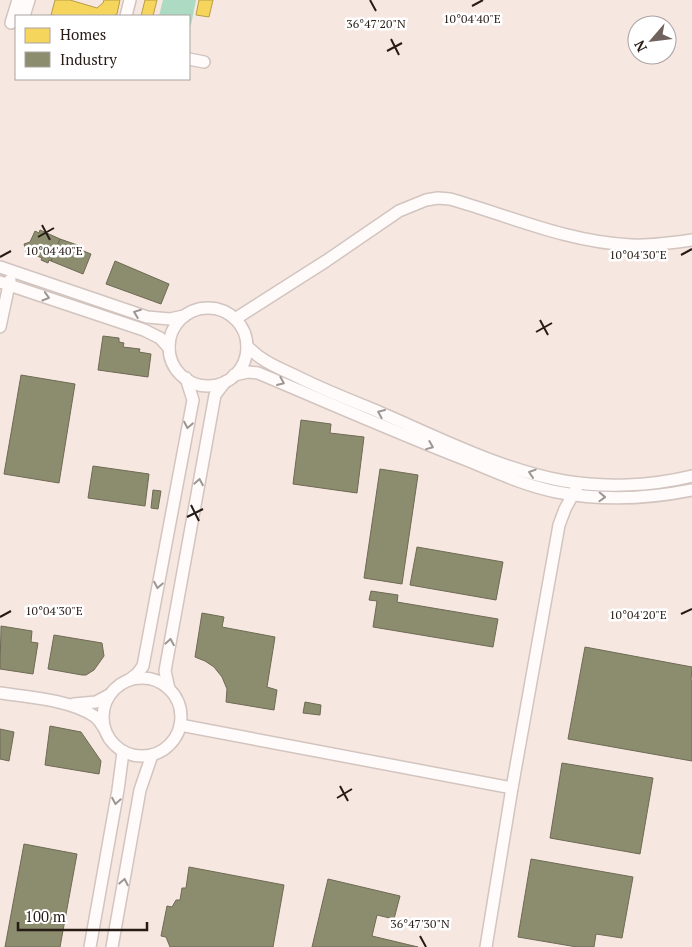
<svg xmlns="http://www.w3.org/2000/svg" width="692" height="947" viewBox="0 0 692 947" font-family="'PT Serif',serif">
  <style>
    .green { fill: #acdac2 }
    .homes { fill: #f6d55c; stroke: #b89d47 }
    .industry { fill: #8c8c6e; stroke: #6e6a54 }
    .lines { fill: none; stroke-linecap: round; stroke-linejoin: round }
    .minor-casing { stroke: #d2c4bf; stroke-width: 14 }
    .minor { stroke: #fefbfa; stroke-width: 11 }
    .oneway { stroke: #9d9693 }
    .ticks { fill: none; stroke: #271b16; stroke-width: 2 }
    .ticks-label { font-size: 12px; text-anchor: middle; fill: #271b16; stroke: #fff; stroke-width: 5; stroke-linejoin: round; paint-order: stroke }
  </style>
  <rect width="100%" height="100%" fill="#f7e7e1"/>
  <polygon class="green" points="163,0 196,0 191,25 189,24 189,16 159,16"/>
  <g class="homes">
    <polygon points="55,0 70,0 97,8 103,3 104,0 120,0 117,14 113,16 56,16 51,15"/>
    <polygon points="145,0 157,0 153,16 141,16"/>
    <polygon points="199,0 213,0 209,17 196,15"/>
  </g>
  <g class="industry">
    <polygon points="40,230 60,239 51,261 49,260 48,263 41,260 42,258 32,254 27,255 24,244 30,242 35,231 39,233"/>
    <polygon points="60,239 83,247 81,250 91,254 83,274 51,261"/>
    <polygon points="115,261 169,284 161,304 106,284"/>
    <polygon points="103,336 119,338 119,342 124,343 123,347 140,349 139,352 151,354 148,377 98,370"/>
    <polygon points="21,375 75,384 59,483 4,474"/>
    <polygon points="301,420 331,424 330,433 364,437 357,493 293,484"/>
    <polygon points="93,466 149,474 145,506 88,498"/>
    <polygon points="380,469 418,475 402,584 364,578"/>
    <polygon points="153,490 161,491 158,509 151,508"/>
    <polygon points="417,547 503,562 496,600 410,585"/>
    <polygon points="371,591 398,595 397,602 498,619 493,647 373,627 377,601 369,600"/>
    <polygon points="202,613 224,617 222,627 275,637 267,687 277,690 274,710 226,702 227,689 222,677 214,667 205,661 195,657"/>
    <polygon points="1,626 32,631 31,642 38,643 33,674 0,669"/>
    <polygon points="54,635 102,643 104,656 94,670 86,675 82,675 48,669"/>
    <polygon points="585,647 692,667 691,681 692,681 692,761 568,739"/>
    <polygon points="305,702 321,705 320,715 303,713"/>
    <polygon points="50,726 81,732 101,761 99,774 45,765"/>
    <polygon points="0,729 14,732 9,761 0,759"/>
    <polygon points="562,763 653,778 640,854 550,838"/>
    <polygon points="24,844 77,854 60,947 5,947"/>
    <polygon points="531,859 633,877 622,938 596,934 594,947 577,947 518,937"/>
    <polygon points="189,867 284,885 273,947 170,947 166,937 161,936 167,906 172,907 176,900 180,900 182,888 186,888"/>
    <polygon points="328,879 400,896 394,919 377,915 372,936 418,947 312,947"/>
  </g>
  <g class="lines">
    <g class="minor-casing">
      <g id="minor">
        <polyline points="24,16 29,0"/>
        <polyline points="126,16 130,0"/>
        <polyline points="11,23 18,0"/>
        <polyline points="189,59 204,62"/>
        <polyline points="0,267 147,317 170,319 184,316"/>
        <polyline points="0,282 144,330 160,338 169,348"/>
        <circle cx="208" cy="347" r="39"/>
        <path d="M235 319 326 261 399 211 426 200 438 198 450 199C510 216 567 242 631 245 651 246 672 243 692 240"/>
        <polyline points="0,327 10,280"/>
        <path d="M247 346C262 362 279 368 298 377 322 389 347 399 372 409 433 435 498 469 564 481 605 488 651 486 692 476"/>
        <path d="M234 375 248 372 258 373C327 402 395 432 464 459 494 471 525 486 557 492 602 501 647 499 692 490"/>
        <circle cx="142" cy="717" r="39"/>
        <polyline points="129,680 137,674 143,666 193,400 186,378"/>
        <polyline points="169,689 165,671 215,395 225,382"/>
        <path d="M0 693C28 697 71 700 94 716 99 719 101 724 104 728"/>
        <polyline points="74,704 96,702 109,695"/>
        <polyline points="180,725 512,788"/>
        <polyline points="90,947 118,790 123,752"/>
        <polyline points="112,947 140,790 152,755"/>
        <polyline points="486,947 512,788 559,525 565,509 579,483"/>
      </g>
    </g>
    <use href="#minor" class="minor"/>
  </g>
  <defs><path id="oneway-chevron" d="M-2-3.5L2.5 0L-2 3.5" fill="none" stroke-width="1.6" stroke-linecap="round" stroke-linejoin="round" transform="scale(1.25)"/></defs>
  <g class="oneway">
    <use href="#oneway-chevron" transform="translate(46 297) rotate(17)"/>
    <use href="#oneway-chevron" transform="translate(137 313) rotate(-159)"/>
    <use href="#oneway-chevron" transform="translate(281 382) rotate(23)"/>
    <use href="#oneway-chevron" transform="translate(381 413) rotate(-157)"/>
    <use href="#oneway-chevron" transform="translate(188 425) rotate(101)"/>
    <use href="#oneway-chevron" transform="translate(430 446) rotate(22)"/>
    <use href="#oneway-chevron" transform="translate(532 473) rotate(-162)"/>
    <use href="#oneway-chevron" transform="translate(199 482) rotate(-80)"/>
    <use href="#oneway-chevron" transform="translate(602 497) rotate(2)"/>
    <use href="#oneway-chevron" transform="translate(158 585) rotate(101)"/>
    <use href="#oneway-chevron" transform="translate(170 642) rotate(-80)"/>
    <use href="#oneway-chevron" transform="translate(116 801) rotate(100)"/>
    <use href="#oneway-chevron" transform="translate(124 882) rotate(-79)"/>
  </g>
  <path class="ticks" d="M370 0 376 11M472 6 483 0M391 39 399 55M387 51 402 43M42 225 50 240M38 237 54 228M681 255 692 249M0 257 11 251M540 320 548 335M536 332 552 323M191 505 199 521M187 517 203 509M681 614 692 609M0 617 11 611M340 786 348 801M337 798 352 789M420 936 426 947"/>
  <g class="ticks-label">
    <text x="472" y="23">10°04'40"E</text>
    <text x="376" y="28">36°47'20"N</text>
    <text x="54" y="255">10°04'40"E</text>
    <text x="638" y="259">10°04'30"E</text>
    <text x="54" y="615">10°04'30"E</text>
    <text x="638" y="619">10°04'20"E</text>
    <text x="420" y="928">36°47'30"N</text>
  </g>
  <rect x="15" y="15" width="175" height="65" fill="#ffffff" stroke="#a9a4a2"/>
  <rect x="25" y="28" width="25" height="15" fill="#f6d55c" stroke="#a9a4a2"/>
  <text x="60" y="40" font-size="15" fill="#271b16">Homes</text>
  <rect x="25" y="52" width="25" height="15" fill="#8c8c6e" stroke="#a9a4a2"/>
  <text x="60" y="65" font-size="15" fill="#271b16">Industry</text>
  <g transform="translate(652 40) rotate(242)"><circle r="24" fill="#ffffff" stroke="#a9a4a2"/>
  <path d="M0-4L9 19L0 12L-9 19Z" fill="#70625d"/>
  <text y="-8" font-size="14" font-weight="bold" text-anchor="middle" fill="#271b16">N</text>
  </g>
  <path d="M18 922v8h129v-8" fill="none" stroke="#271b16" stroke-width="2.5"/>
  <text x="25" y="922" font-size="15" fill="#271b16" stroke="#ffffff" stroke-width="4" paint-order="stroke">100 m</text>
</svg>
